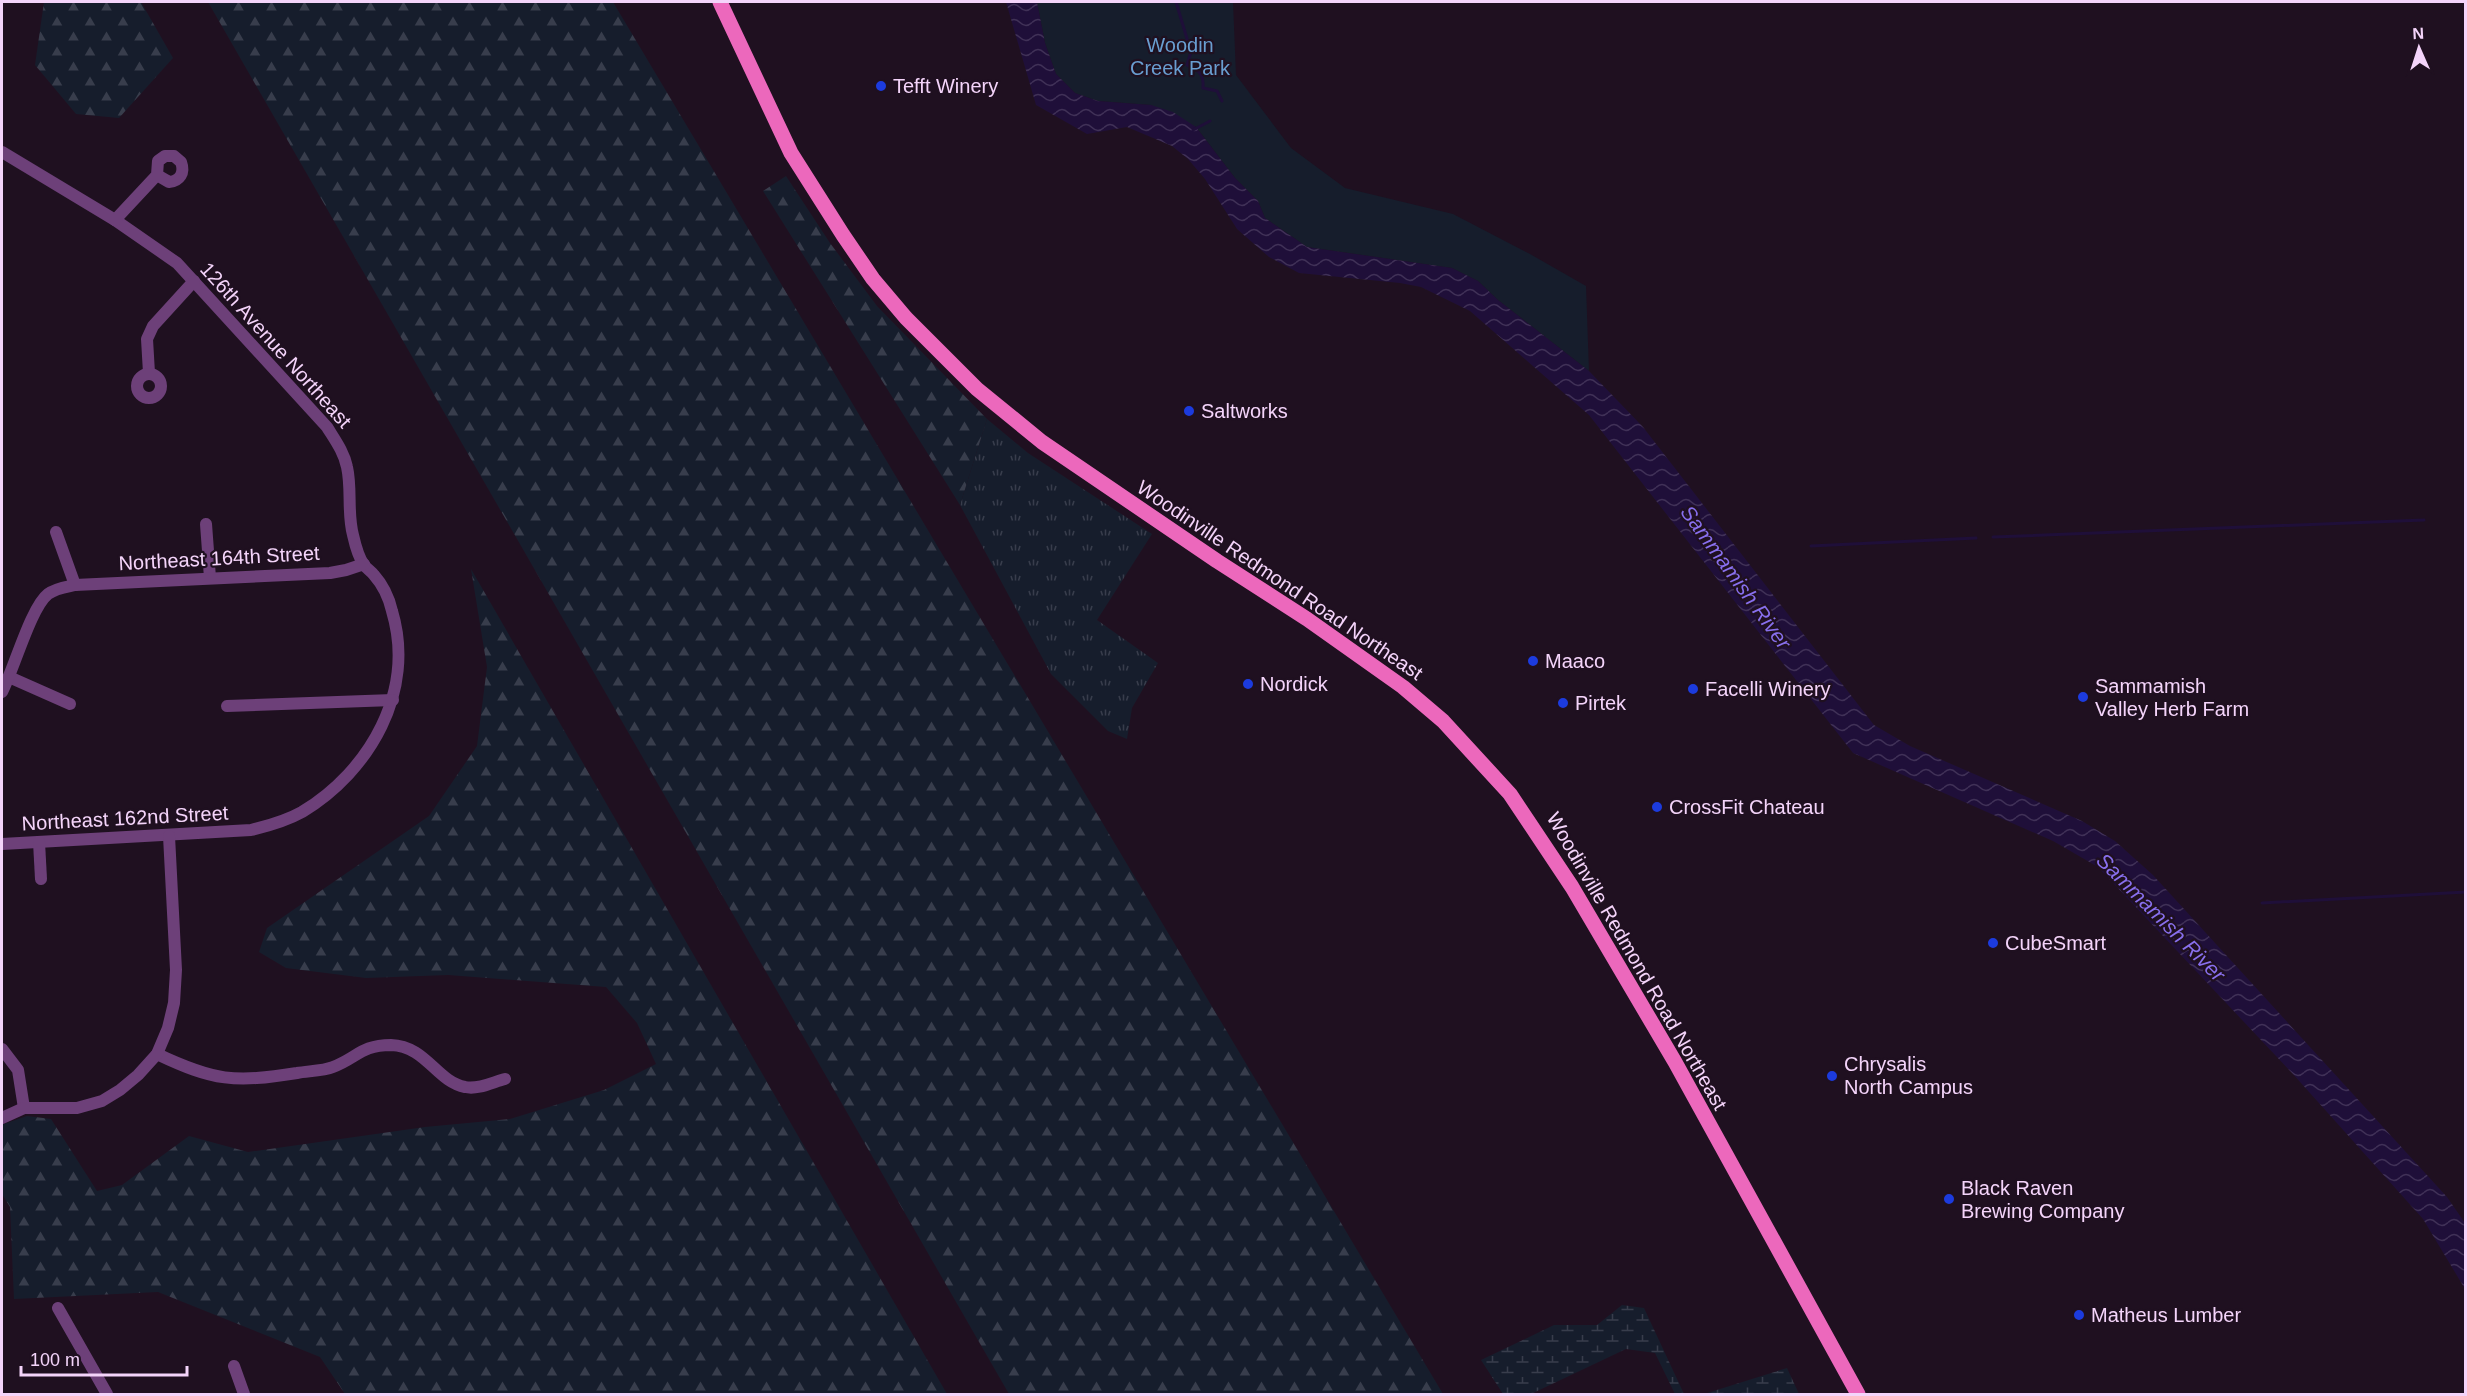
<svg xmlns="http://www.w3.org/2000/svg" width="2467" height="1396" viewBox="0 0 2467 1396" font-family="Arial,sans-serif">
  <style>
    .grass { fill: url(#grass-tufts) }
    .forest { fill: url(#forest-firs) }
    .wetland { fill: url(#wetland-marsh) }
    .park { fill: #161d2c }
    .water { fill: url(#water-waves) }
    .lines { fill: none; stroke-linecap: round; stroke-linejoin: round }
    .stream { stroke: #1f0f39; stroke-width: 3 }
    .street { stroke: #6d4079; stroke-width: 12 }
    .primary { stroke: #ec68bc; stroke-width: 15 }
    .poi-dot { fill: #1c3bde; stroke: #1f1020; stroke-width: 2 }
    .labels { text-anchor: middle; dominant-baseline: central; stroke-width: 4.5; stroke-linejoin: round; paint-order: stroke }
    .park-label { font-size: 20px; fill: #699ed1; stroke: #1f1020 }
    .poi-label { font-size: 20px; fill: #f4d4fa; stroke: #1f1020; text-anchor: start }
    .street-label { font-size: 20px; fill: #f4d4fa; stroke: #1f1020 }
    .water-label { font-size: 21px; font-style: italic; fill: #886fed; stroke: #1f1020 }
  </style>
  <defs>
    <pattern id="grass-tufts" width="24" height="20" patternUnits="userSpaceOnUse" patternTransform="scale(1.5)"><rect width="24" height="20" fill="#161d2c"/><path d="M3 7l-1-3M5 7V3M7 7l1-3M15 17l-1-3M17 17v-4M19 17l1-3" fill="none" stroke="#383d4c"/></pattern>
    <pattern id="forest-firs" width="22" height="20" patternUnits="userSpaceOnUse" patternTransform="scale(1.5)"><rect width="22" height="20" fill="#161d2c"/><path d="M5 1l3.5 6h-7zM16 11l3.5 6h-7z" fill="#383d4c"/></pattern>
    <pattern id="wetland-marsh" width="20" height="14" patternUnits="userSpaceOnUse" patternTransform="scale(1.5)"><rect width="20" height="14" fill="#161d2c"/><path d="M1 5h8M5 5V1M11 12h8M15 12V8" fill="none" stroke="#383d4c"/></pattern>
    <pattern id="water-waves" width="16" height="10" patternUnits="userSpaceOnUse" patternTransform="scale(1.5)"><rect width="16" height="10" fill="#1f0f39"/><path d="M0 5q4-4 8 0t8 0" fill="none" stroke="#403157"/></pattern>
  </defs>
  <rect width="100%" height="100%" fill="#1f1020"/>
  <polygon class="grass" points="987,419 1028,453 1152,534 1097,620 1158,663 1132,708 1127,739 1108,731 1051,674 960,505"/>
  <g class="forest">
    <polygon points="44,2 141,2 173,58 119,118 76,114 35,65"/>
    <polygon points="208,2 613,2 1443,1394 1009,1394"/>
    <polygon points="786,176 830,243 877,306 987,419 960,505 763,191"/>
    <polygon points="471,569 947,1394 345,1394 320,1357 158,1292 14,1299 10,1207 2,1194 2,1125 4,1124 27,1116 51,1119 97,1191 122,1185 189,1136 248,1152 425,1127 510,1119 604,1090 656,1064 637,1023 606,987 448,975 366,978 286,968 259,952 267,928 429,816 477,746 487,667"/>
  </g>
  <g class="wetland">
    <polygon points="1622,1305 1644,1308 1684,1394 1675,1394 1655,1353 1626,1349 1531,1394 1503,1394 1481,1360 1554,1325 1597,1325"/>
    <polygon points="1787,1368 1799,1394 1704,1394"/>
  </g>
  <polygon class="park" points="1037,2 1233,2 1236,75 1291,148 1345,188 1453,214 1530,254 1586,286 1589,371 1498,300 1478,281 1452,268 1307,247 1265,218 1258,201 1235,178 1196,127 1151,105 1098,101 1075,93 1056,74 1045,43"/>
  <polygon class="water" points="1006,2 1037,2 1045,43 1056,74 1075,93 1098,101 1151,105 1173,112 1196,127 1235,178 1258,201 1265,218 1307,247 1452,268 1478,281 1498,300 1589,371 1643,427 1874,725 1910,746 2082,821 2115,841 2153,875 2447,1197 2465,1223 2465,1289 2423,1219 2292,1073 2098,867 2053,841 1853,753 1589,415 1470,311 1421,287 1400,283 1299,273 1269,257 1237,229 1205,179 1188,159 1172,146 1127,127 1087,134 1036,105"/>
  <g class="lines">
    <g class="stream">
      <path d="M1176 2 1191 52 1187 65C1199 70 1204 74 1203 88L1217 91 1222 101"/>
      <polyline points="1193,130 1210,121"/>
      <polyline points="1993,537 2424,520"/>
      <polyline points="1811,546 1976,538"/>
      <polyline points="2262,903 2466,892"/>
    </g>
    <g class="street">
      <path d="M2 152 115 220 177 263 327 427C335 440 344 452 347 467 352 489 347 513 353 535 355 544 359 558 364 565 367 569 371 571 374 575 383 585 389 598 392 611 416 691 370 771 302 812 286 821 268 826 251 830L2 844"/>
      <path d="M115 220 157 175 169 182C180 181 185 173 181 162L174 156H165L158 161 157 175"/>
      <polyline points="149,373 147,339 153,326 194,281"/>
      <circle cx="149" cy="386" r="12"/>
      <polyline points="206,524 210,578"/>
      <polyline points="56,532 75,585"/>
      <polyline points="9,677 70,704"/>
      <path d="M2 692C14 669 31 607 48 594 56 588 66 587 75 585L330 573 346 570 364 564"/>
      <polyline points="227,706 393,700"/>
      <polyline points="39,842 41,879"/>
      <polyline points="2,1049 18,1070 24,1108"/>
      <path d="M157 1054C214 1081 234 1083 297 1073 308 1071 323 1071 333 1067 357 1058 361 1045 391 1045 426 1046 437 1082 465 1087 478 1090 493 1082 505 1079"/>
      <polyline points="2,1118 24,1108 77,1108 102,1101 120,1090 138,1075 157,1054 168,1028 174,1003 176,970 169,836"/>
      <polyline points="58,1308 107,1394"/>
      <polyline points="234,1366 244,1394"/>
    </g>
    <polyline class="primary" points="720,2 791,153 843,235 873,279 906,318 977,389 1042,442 1217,561 1307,619 1403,687 1443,721 1510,794 1572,887 1675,1062 1858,1394"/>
  </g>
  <g class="poi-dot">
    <circle cx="881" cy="86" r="6"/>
    <circle cx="1189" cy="411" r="6"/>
    <circle cx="1533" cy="661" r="6"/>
    <circle cx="1248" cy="684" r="6"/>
    <circle cx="1693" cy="689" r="6"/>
    <circle cx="2083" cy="697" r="6"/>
    <circle cx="1563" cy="703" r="6"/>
    <circle cx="1657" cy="807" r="6"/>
    <circle cx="1993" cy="943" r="6"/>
    <circle cx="1832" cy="1076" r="6"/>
    <circle cx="1949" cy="1199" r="6"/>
    <circle cx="2079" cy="1315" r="6"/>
  </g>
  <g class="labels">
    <g class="park-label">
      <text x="1180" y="45">Woodin<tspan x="1180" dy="23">Creek Park</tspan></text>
    </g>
    <g class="poi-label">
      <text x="893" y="86">Tefft Winery</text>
      <text x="1201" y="411">Saltworks</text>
      <text x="1545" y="661">Maaco</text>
      <text x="1260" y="684">Nordick</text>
      <text x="2095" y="686">Sammamish<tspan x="2095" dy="23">Valley Herb Farm</tspan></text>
      <text x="1705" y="689">Facelli Winery</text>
      <text x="1575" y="703">Pirtek</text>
      <text x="1669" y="807">CrossFit Chateau</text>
      <text x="2005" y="943">CubeSmart</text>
      <text x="1844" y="1064">Chrysalis<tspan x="1844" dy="23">North Campus</tspan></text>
      <text x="1961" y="1188">Black Raven<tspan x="1961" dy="23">Brewing Company</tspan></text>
      <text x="2091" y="1315">Matheus Lumber</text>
    </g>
    <g class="street-label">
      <text transform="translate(276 345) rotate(48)">126th Avenue Northeast</text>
      <text transform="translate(219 558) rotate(-3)">Northeast 164th Street</text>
      <text transform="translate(1280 580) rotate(34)">Woodinville Redmond Road Northeast</text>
      <text transform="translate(125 818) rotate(-3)">Northeast 162nd Street</text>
      <text transform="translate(1637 961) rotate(60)">Woodinville Redmond Road Northeast</text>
    </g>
    <g class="water-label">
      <text transform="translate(1736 577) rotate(54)">Sammamish River</text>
      <text transform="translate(2161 917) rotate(45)">Sammamish River</text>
    </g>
  </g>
  <rect width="2467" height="1396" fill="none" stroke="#f4d4fa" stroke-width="6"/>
  <g transform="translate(2419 48) rotate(357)" stroke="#1f1020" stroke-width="4.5" paint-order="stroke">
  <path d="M0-4.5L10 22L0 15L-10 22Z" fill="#f4d4fa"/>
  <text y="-9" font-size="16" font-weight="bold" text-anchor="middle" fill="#f4d4fa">N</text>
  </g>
  <path d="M21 1366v9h166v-9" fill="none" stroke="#f4d4fa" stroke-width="3"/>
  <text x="30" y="1366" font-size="18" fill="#f4d4fa" stroke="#1f1020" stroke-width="4.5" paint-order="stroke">100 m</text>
</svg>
